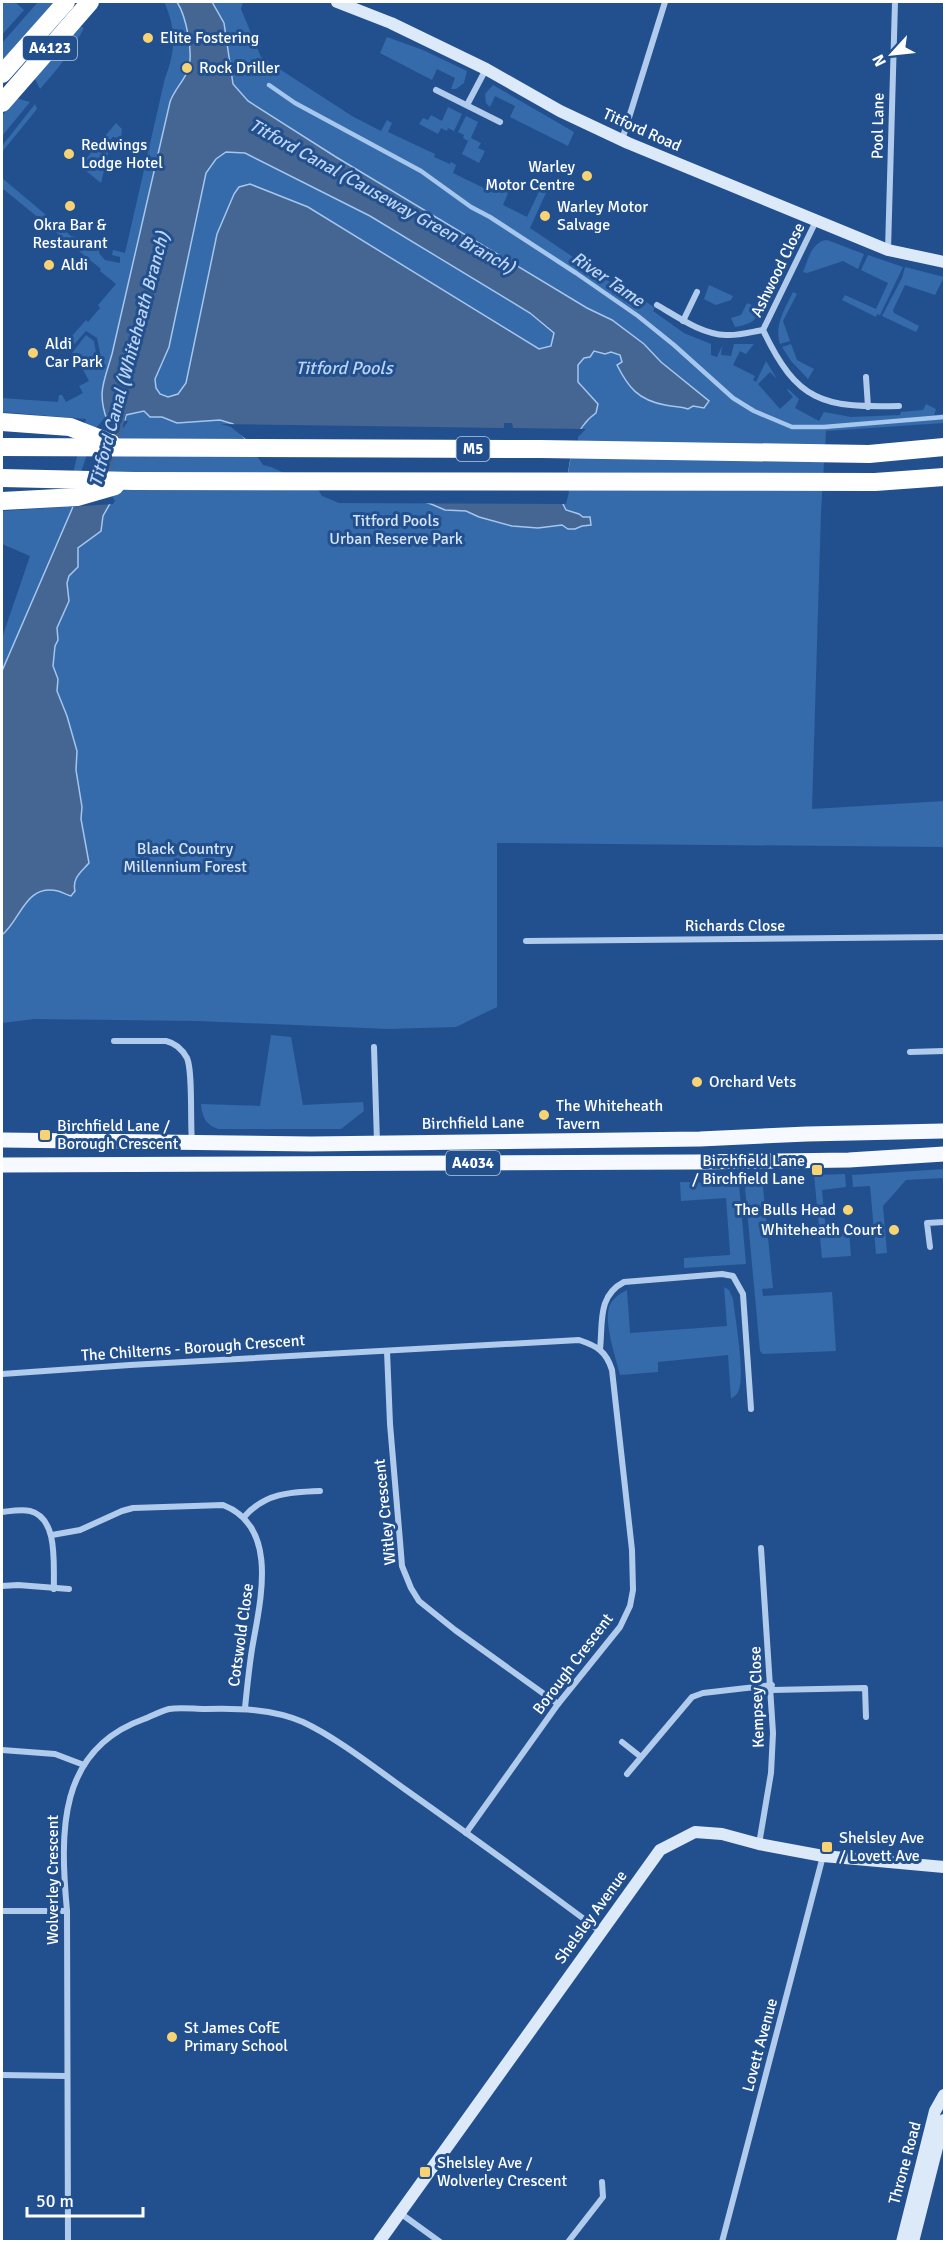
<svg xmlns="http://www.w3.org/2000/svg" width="946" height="2243" viewBox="0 0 946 2243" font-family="Signika,sans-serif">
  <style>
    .green { fill: #356aab }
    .water { fill: #456693; stroke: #a5c6ed; stroke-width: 1.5; fill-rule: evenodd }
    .pier { fill: #22508e }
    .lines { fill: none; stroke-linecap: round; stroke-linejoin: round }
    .stream { stroke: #a5c6ed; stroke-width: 4.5 }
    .canal { stroke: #456693; stroke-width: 16 }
    .street { stroke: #b1cbec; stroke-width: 6 }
    .secondary { stroke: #dce9f9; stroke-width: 12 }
    .primary { stroke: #f6f9ff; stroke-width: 15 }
    .highway { stroke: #fff; stroke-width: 18 }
    .poi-dot { fill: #f8d273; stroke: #22508e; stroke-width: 2 }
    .labels { text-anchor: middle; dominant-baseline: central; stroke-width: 6; stroke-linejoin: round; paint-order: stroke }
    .shield { fill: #22508e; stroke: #bdcadd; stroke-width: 1.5 }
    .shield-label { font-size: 15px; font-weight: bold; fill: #fff }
    .poi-label { font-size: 16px; fill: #fff; stroke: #22508e; text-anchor: start }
    .street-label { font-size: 16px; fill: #fff; stroke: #22508e }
    .park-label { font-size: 16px; fill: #d6e5f9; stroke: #22508e }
    .water-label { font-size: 18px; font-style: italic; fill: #bdd5f3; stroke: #22508e }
  </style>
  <rect width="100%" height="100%" fill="#22508e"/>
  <g class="green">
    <polygon points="2,2 15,2 24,10 2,35"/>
    <polygon points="38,2 56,2 2,63 2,43"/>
    <path d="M164 2H243L241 9 261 57 352 116 381 131 387 120 392 123 388 132 435 154 434 157 450 164 451 162 456 165 453 173 494 193 497 187 508 193 503 205 527 217 544 181 550 184 530 228 619 288 622 285 655 308 653 311 684 333 711 344V355L717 357 722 346 721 355 731 356 734 344H754L746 354 740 351 733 365 755 376 753 380 756 382 766 361 777 379 770 372 758 384 780 409 793 397 787 390 788 389 799 399 795 408 819 421 824 412 851 417 900 415 901 412 923 410 926 404 936 409 934 415 944 414V423L826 431 821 512 812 809 944 801V847L497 843V1007L456 1027 388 1029 198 1021 34 1019 2 1023V638L30 556 2 544V511L65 507 86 419 2 412V398L58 402 59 395H62L66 402 83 393 79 386 89 381 78 360 99 367 101 358 97 338 86 331 71 348 66 343 86 320 88 322 100 308 98 305 116 284 100 271 101 269 2 188V178L71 236 101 243 99 253 105 260 120 263V257L112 255 113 250 125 253 165 78C176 51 176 27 164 2Z"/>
    <path d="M77 25 84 28C72 51 57 70 40 89L34 77Z"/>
    <polygon points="387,37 423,50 467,71 464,83 456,89 451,89 455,78 437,69 432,80 380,53"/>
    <polygon points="493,85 574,132 568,146 510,117 515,106 495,96 490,107 486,103 485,94"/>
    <polygon points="16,98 30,102 2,136 2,116"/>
    <polygon points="35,104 37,109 2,152 2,146"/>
    <polygon points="448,107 462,114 454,131 448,128 447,131 441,128 438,134 419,124 423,118 428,120 431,115 442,121"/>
    <polygon points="466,116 478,122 471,138 481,143 478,148 485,151 479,163 462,154 468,141 463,138 464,135 458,132"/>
    <polygon points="116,123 122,129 121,138 112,137 101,183 80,166"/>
    <path d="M827 240 864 254 858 269 843 261 807 273 803 272C808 260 812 241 827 240Z"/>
    <polygon points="868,255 903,267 880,315 877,314 876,317 842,300 845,295 876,309 888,283 861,270"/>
    <polygon points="905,267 944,277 935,295 905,285 893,310 894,313 919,326 916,332 882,316 902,278"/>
    <polygon points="709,285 733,296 731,300 716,305 704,299"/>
    <path d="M793 292 797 294 783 321 790 341 780 344C774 324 785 309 793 292Z"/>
    <path d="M747 303 761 309C755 323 749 324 735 327L731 318 741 315Z"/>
    <polygon points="86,335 94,341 97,359 94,360 72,353"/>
    <polygon points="791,344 797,360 814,369 808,379 791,361 782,347"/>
    <path d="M271 1035 291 1037 303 1105 363 1102 364 1111 341 1129H218C206 1125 202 1117 201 1104L260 1106Z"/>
    <polygon points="944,1169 944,1178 906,1180 883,1206 887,1253 876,1254 870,1186 853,1187 852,1175"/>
    <polygon points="845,1174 846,1187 822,1190 826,1232 849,1231 851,1256 822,1258 814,1175"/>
    <polygon points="762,1177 773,1288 762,1289 763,1296 832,1292 836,1351 763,1354 760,1351 745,1188 750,1179"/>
    <polygon points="680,1182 739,1184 746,1264 684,1268 684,1258 730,1255 730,1252 726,1198 681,1201"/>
    <path d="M724 1287 729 1290 733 1299C735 1317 746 1379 738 1392 737 1395 733 1397 731 1399L728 1355 658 1362V1372L620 1375C616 1358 604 1324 609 1307 612 1299 619 1294 627 1290L630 1333 727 1326Z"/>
  </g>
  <path class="water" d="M177 2H212L224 23 233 84 248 101 336 157 587 308 612 320 644 344 661 362 709 401 704 408 693 406 688 409C680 406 673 407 665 405 638 400 628 387 617 365L622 362 620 355 611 352 605 354 594 351 590 357 584 358 578 365V382L598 404 596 413C568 432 568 472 563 504L566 510 579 514 583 517H590L591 525 582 526 575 529H568L562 525 538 528 512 526 479 517 466 511 445 510 431 504 255 450 233 424 220 420 177 423 162 417H150L144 411 126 415 125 420 115 428 96 491 112 500 103 516 101 531 78 548V567L69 576 67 583 69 601 57 628 58 640 55 646 53 666 58 679 57 691 67 716 77 751 76 770 82 807 81 819 89 863C81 872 72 878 75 891L71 896C66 895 62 892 58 891 25 884 22 918 2 935V671L72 509 99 429 107 420C97 392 104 382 112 354L170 102C174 90 184 81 188 70 194 53 186 16 177 2ZM226 152 245 153 370 216 530 313 554 333 551 346 539 349 308 207 250 184 239 187 234 194 217 234 186 383 178 394 168 397 160 394 156 388 155 379 169 347 206 173 216 159Z"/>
  <g class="pier">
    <polygon points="104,419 128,421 124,427 114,433 100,489 111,494 115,501 113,504 69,507 96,428"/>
    <polygon points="504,423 512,423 513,428 586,429 578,437 578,443 570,460 566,484 569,492 566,504 339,503 322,496 317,488 271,467 263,465 247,440 231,427 221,424 504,428"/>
  </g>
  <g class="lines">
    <polyline class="stream" points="269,85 295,103 421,171 471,207 490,217 576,273 638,316 674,345 733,398 754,411 792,427 824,427 944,417"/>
    <polyline class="canal" points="95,491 106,460 119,409"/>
    <g class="street">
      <polyline points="436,90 500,122"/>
      <polyline points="467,105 486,69"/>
      <polyline points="622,140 665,2"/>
      <polyline points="888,250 895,2"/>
      <path d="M657 305C678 317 701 334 726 335 738 336 751 332 763 330"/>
      <polyline points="683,321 697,292"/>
      <path d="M763 330C797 402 823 408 899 406"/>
      <polyline points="763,330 816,221"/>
      <polyline points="866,377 868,407"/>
      <polyline points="526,941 944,937"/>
      <path d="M114 1041H166C175 1043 182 1049 187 1058 193 1072 190 1122 192 1142"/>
      <polyline points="374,1047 377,1142"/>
      <polyline points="910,1052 944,1051"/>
      <polyline points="930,1247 927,1223 944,1222"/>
      <path d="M600 1349C603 1323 597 1296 624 1282L722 1274 733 1276 743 1294 751 1409"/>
      <polyline points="387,1351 390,1424 400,1541 402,1566 411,1588 419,1601 455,1630 558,1704"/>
      <path d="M2 1374 130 1365 579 1340C597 1346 606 1351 612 1370L632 1550 633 1590 630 1606 620 1627 558 1704 466 1833"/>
      <path d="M2 1512C11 1511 21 1509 30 1511 59 1518 53 1566 54 1589"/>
      <path d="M244 1517C265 1493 290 1492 320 1491"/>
      <path d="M52 1535 80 1530 122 1511 133 1508 223 1505C280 1527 260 1602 252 1649 249 1668 247 1688 245 1708"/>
      <polyline points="2,1586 18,1585 69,1589"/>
      <polyline points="772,1690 865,1688 866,1717"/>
      <polyline points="622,1742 641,1757"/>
      <polyline points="2,1750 55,1754 84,1765"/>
      <polyline points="627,1774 692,1697 703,1693 772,1685"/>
      <polyline points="759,1844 771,1773 773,1733 761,1548"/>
      <polyline points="2,1911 67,1911"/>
      <polyline points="2,2075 66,2076"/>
      <polyline points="400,2213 440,2242"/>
      <path d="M68 2242 67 1911C60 1833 57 1750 144 1719 152 1716 161 1711 169 1709 180 1707 194 1709 205 1709 238 1708 273 1709 303 1722 337 1738 375 1768 406 1790 471 1836 536 1883 600 1931"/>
      <polyline points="568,2242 603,2197 602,2182"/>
      <polyline points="722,2242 823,1856"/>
    </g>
    <g class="secondary">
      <polyline points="337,2 391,23 486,69 560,111 628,143 888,250 944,262"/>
      <polyline points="379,2242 660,1850 695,1832 722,1834 759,1844 823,1856 944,1867"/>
      <polyline points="902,2242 935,2111 944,2095"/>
      <polyline points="913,2242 944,2120"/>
    </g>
    <g class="primary">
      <polyline points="2,1140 311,1144 700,1139 807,1134 944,1131"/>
      <polyline points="2,1165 696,1162 849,1160 944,1154"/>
    </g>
    <g class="highway">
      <polyline points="2,74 66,2"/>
      <polyline points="2,103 90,2"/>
      <polyline points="2,422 70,427 111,443"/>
      <polyline points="2,447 541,449 869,454 944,447"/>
      <polyline points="2,478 134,481 875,482 944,477"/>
      <polyline points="2,501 77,497 115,486"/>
    </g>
  </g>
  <g class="poi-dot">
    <circle cx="148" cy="38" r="6"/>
    <circle cx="187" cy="68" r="6"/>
    <circle cx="69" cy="154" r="6"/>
    <circle cx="587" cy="176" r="6"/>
    <circle cx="70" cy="206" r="6"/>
    <circle cx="545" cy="216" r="6"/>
    <circle cx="49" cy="265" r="6"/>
    <circle cx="33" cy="353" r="6"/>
    <circle cx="697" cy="1082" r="6"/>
    <circle cx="544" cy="1115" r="6"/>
    <rect x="39" y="1129" width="12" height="12" rx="3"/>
    <rect x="811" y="1164" width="12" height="12" rx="3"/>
    <circle cx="848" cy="1210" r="6"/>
    <circle cx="894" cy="1230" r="6"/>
    <rect x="821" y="1841" width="12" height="12" rx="3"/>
    <circle cx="172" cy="2037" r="6"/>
    <rect x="419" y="2166" width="12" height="12" rx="3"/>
  </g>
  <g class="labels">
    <g class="shield">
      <rect x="23" y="36" width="54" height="24" rx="4.5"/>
      <rect x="456.5" y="437" width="33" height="24" rx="4.5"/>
      <rect x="446" y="1151" width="54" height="24" rx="4.5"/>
    </g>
    <g class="shield-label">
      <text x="50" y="48">A4123</text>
      <text x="473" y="449">M5</text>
      <text x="473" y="1163">A4034</text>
    </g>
    <g class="poi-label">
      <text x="160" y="38">Elite Fostering</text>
      <text x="199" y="68">Rock Driller</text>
      <text x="81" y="145">Redwings<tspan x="81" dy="18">Lodge Hotel</tspan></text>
      <text x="575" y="167" text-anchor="end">Warley<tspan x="575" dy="18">Motor Centre</tspan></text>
      <text x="557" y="207">Warley Motor<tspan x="557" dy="18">Salvage</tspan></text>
      <text x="70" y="225" text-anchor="middle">Okra Bar &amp;<tspan x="70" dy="18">Restaurant</tspan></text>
      <text x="61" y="265">Aldi</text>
      <text x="45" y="344">Aldi<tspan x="45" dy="18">Car Park</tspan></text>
      <text x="709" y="1082">Orchard Vets</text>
      <text x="556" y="1106">The Whiteheath<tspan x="556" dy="18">Tavern</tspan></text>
      <text x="57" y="1126">Birchfield Lane /<tspan x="57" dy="18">Borough Crescent</tspan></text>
      <text x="805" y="1161" text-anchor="end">Birchfield Lane<tspan x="805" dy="18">/ Birchfield Lane</tspan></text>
      <text x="836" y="1210" text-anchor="end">The Bulls Head</text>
      <text x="882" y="1230" text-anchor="end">Whiteheath Court</text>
      <text x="839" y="1838">Shelsley Ave<tspan x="839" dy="18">/ Lovett Ave</tspan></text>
      <text x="184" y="2028">St James CofE<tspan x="184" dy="18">Primary School</tspan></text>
      <text x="437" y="2163">Shelsley Ave /<tspan x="437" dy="18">Wolverley Crescent</tspan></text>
    </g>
    <g class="street-label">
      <text transform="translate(878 126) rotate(-89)">Pool Lane</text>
      <text transform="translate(642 130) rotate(24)">Titford Road</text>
      <text transform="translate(778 270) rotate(-64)">Ashwood Close</text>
      <text x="735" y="926">Richards Close</text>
      <text transform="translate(473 1123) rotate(-1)">Birchfield Lane</text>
      <text transform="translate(193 1348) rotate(-4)">The Chilterns - Borough Crescent</text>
      <text transform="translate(385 1512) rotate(-96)">Witley Crescent</text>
      <text transform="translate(241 1635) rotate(-82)">Cotswold Close</text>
      <text transform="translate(573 1664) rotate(-53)">Borough Crescent</text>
      <text transform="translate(757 1697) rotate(-92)">Kempsey Close</text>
      <text transform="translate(53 1880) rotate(-90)">Wolverley Crescent</text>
      <text transform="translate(591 1917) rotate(-54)">Shelsley Avenue</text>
      <text transform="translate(760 2045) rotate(-75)">Lovett Avenue</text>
      <text transform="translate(905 2163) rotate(-75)">Throne Road</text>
    </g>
    <g class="park-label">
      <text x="396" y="521">Titford Pools<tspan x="396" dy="18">Urban Reserve Park</tspan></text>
      <text x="185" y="849">Black Country<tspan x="185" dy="18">Millennium Forest</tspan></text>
    </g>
    <g class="water-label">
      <text transform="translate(382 196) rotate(29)">Titford Canal (Causeway Green Branch)</text>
      <text transform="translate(608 279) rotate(34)">River Tame</text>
      <text transform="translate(129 359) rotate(-75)">Titford Canal (Whiteheath Branch)</text>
      <text x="344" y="368">Titford Pools</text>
    </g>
  </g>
  <rect width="946" height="2243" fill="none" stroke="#ffffff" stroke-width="6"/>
  <g transform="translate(892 54) rotate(243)" stroke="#22508e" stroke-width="4.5" paint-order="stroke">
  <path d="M0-4.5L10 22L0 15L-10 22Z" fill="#ffffff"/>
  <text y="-9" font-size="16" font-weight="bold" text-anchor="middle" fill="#ffffff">N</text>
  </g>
  <path d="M27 2207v9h116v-9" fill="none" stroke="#ffffff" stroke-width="3"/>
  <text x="36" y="2207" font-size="18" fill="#ffffff" stroke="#22508e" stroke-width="4.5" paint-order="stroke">50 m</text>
</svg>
